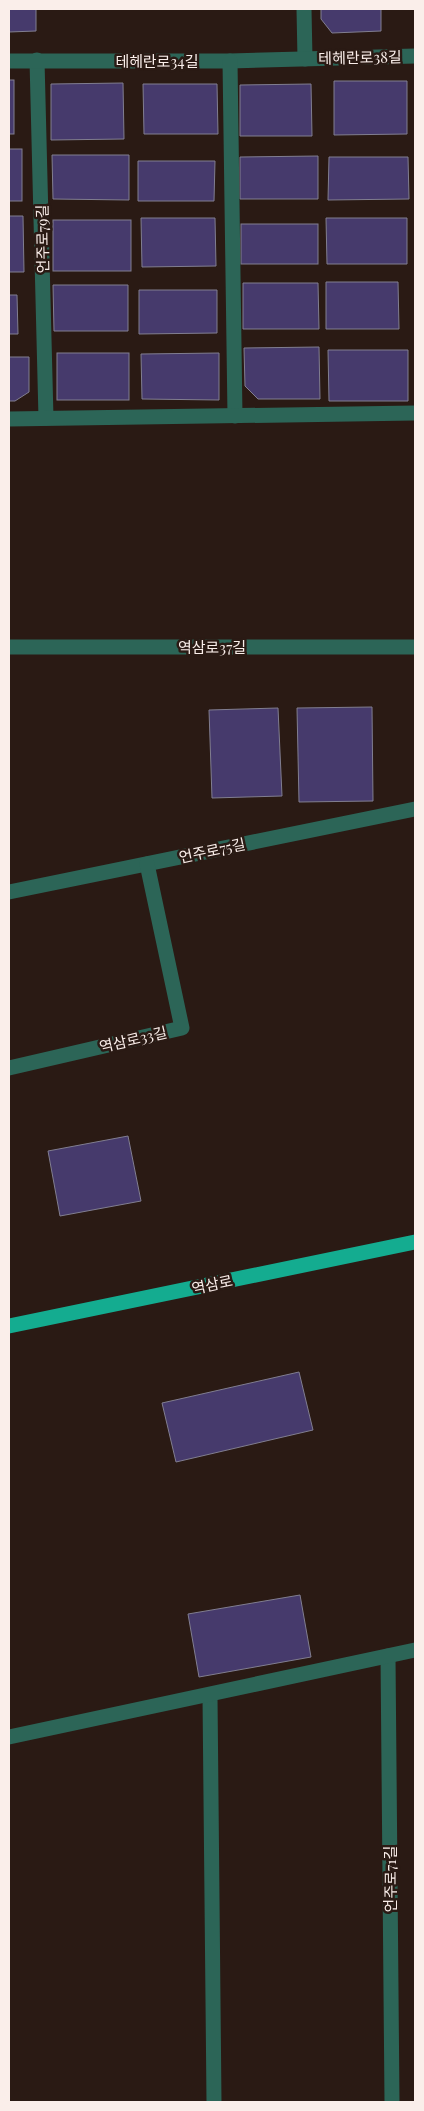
<svg xmlns="http://www.w3.org/2000/svg" width="424" height="2111" viewBox="0 0 424 2111" font-family="'Playfair Display','Noto Sans KR',serif">
  <style>
    .building { fill: #463a6c; stroke: #817e90 }
    .lines { fill: none; stroke-linecap: round; stroke-linejoin: round }
    .minor { stroke: #2c6557; stroke-width: 15 }
    .major { stroke: #14ac90; stroke-width: 15 }
    .labels { text-anchor: middle; dominant-baseline: central; stroke-width: 5; stroke-linejoin: round; paint-order: stroke }
    .street-label { font-size: 15px; fill: #faeeea; stroke: #2a1a14 }
  </style>
  <rect width="100%" height="100%" fill="#2a1a14"/>
  <g class="building">
    <polygon points="9,9 36,9 36,31 9,32"/>
    <polygon points="321,9 381,9 381,31 332,33 321,19"/>
    <rect x="9" y="80" width="5" height="54"/>
    <polygon points="334,81 407,81 407,134 334,135"/>
    <polygon points="123,83 124,139 51,140 51,84"/>
    <polygon points="143,84 217,84 218,134 144,134"/>
    <polygon points="311,84 312,136 240,136 240,85"/>
    <rect x="9" y="149" width="13" height="52"/>
    <polygon points="52,155 129,155 129,200 53,199"/>
    <polygon points="318,156 318,199 240,199 240,157"/>
    <polygon points="329,157 408,157 409,199 328,200"/>
    <polygon points="138,161 215,161 214,201 138,201"/>
    <polygon points="9,216 23,216 24,272 9,272"/>
    <polygon points="141,218 215,218 216,266 142,267"/>
    <polygon points="326,218 407,218 407,264 327,264"/>
    <rect x="53" y="220" width="78" height="51"/>
    <rect x="241" y="224" width="77" height="40"/>
    <polygon points="326,282 398,282 399,329 326,329"/>
    <polygon points="243,283 318,283 319,329 243,329"/>
    <polygon points="53,285 128,285 128,331 54,331"/>
    <polygon points="139,290 217,290 217,333 139,334"/>
    <polygon points="9,295 17,295 18,334 9,334"/>
    <polygon points="319,347 320,399 258,399 245,386 244,348"/>
    <polygon points="328,350 408,350 408,401 329,401"/>
    <rect x="57" y="353" width="72" height="47"/>
    <polygon points="219,353 219,400 142,399 141,354"/>
    <polygon points="9,357 29,357 29,392 15,401 9,401"/>
    <polygon points="372,707 373,801 299,802 297,708"/>
    <polygon points="278,708 282,796 212,798 209,710"/>
    <polygon points="128,1136 141,1201 60,1216 48,1151"/>
    <polygon points="299,1372 313,1430 176,1462 162,1403"/>
    <polygon points="300,1595 311,1657 199,1677 188,1614"/>
  </g>
  <g class="lines">
    <g class="minor">
      <polyline points="304,9 305,59"/>
      <polyline points="37,60 46,418"/>
      <polyline points="9,61 230,61 415,56"/>
      <polyline points="230,61 235,416"/>
      <polyline points="9,419 415,413"/>
      <polyline points="9,647 415,647"/>
      <polyline points="9,892 415,809"/>
      <polyline points="9,1068 182,1028 147,864"/>
      <polyline points="388,1656 392,2102"/>
      <polyline points="210,1696 214,2102"/>
      <polyline points="9,1737 415,1650"/>
    </g>
    <polyline class="major" points="9,1326 415,1242"/>
  </g>
  <g class="labels">
    <g class="street-label">
      <text transform="translate(360 57) rotate(-1)">테헤란로38길</text>
      <text x="157" y="61">테헤란로34길</text>
      <text transform="translate(42 239) rotate(-91)">언주로79길</text>
      <text x="212" y="647">역삼로37길</text>
      <text transform="translate(212 850) rotate(-12)">언주로75길</text>
      <text transform="translate(133 1039) rotate(-13)">역삼로33길</text>
      <text transform="translate(212 1284) rotate(-12)">역삼로</text>
      <text transform="translate(390 1879) rotate(-90)">언주로71길</text>
    </g>
  </g>
  <rect width="424" height="2111" fill="none" stroke="#faeeea" stroke-width="20"/>
</svg>
